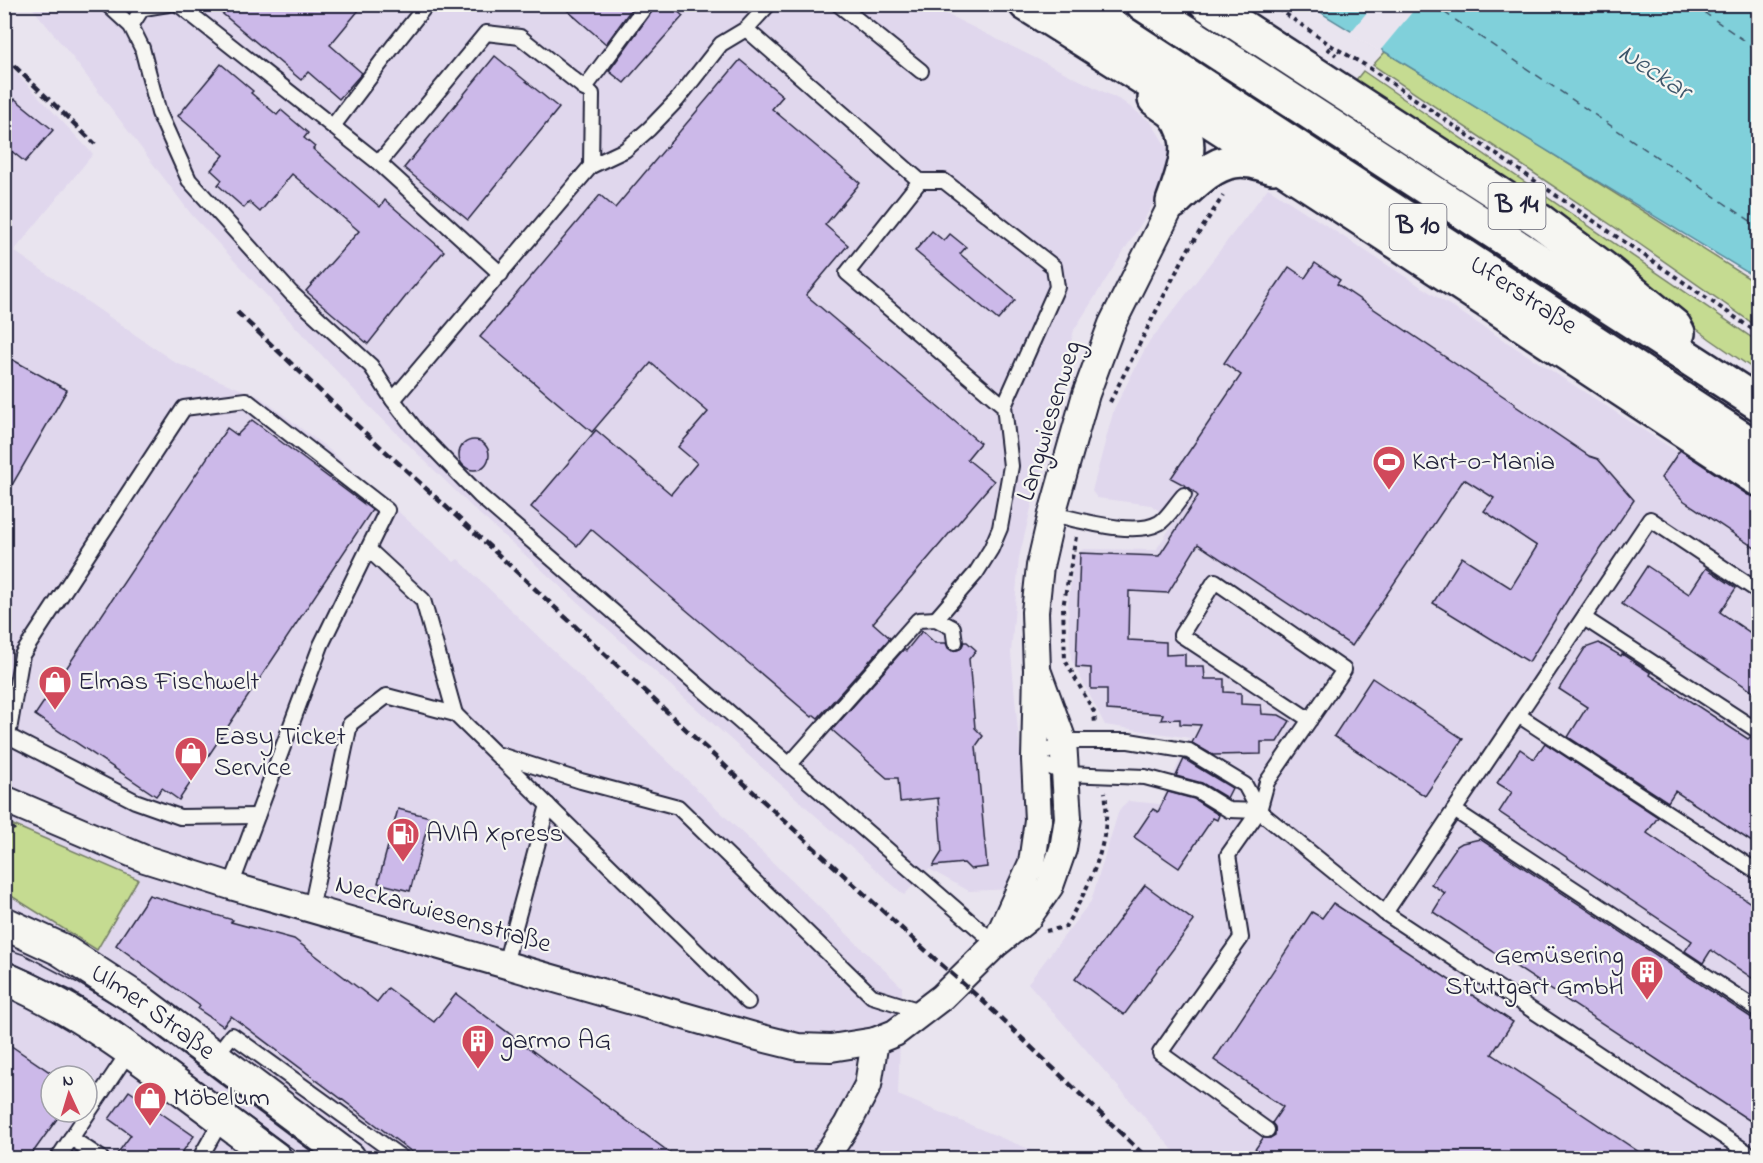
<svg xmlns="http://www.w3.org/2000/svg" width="1763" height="1163" viewBox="0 0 1763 1163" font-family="'Indie Flower',sans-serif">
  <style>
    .built { fill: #e0d7ed; fill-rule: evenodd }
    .green { fill: #c5db91; stroke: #747e66; stroke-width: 1.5 }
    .water { fill: #80d0da; stroke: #5a8a9a; stroke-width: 1.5 }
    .pier { fill: #e9e4ef }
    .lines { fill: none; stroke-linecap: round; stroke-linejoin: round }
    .ferry { stroke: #3e566b; stroke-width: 1.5; stroke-dasharray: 8 6; stroke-linecap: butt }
    .building { fill: #ccb9e9; stroke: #22223b; stroke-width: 1.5 }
    .service-casing { stroke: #22223b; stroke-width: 18 }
    .minor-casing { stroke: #22223b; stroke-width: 30 }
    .tertiary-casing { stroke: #22223b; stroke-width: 36 }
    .trunk-casing { stroke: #22223b; stroke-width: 38 }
    .path { stroke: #22223b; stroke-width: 4; stroke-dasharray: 4.5 4.5; stroke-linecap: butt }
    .service { stroke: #f6f6f2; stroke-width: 14 }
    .minor { stroke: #f6f6f2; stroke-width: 26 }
    .tertiary { stroke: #f6f6f2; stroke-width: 32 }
    .trunk { stroke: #f6f6f2; stroke-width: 33 }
    .tram { stroke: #22223b; stroke-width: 1.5 }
    .rail { stroke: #22223b; stroke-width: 4.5; stroke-dasharray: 9 4.5; stroke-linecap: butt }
    .path-bridge { stroke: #22223b; stroke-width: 4; stroke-dasharray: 4.5 4.5; stroke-linecap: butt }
    .labels { text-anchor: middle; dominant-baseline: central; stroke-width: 4.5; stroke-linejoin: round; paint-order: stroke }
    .shield { fill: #f6f6f2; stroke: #626272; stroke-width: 1.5 }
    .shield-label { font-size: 26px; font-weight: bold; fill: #22223b }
    .street-label { font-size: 27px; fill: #22223b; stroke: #f6f6f2 }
    .poi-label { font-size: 27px; fill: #22223b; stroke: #f6f6f2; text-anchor: start }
    .water-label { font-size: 28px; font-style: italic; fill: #3e566b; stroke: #f6f6f2 }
  </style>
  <rect width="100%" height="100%" fill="#e9e4ef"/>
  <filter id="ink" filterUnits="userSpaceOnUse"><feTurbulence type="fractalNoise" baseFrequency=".0167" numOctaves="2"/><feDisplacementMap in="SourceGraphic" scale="12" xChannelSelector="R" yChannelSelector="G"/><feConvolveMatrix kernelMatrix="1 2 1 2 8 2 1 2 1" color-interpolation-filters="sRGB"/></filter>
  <g filter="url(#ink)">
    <g class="built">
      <polygon points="30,5 928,5 1122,101 1151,122 1169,151 1158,197 1074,330 1019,558 1011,653 1027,833 1013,889 969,891 929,869 904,895 475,510 368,405 191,214 73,58"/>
      <path d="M4 60 93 154 14 251 176 363 260 397 331 451 454 562 458 559 902 987 898 1095 1041 1154 1046 1158H5ZM51 1076H87V1112H51Z"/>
      <polygon points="1268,188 1758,504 1758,1158 1180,1158 1028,983 1091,901 1119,810 1128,801 1160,804 1190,738 1105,725 1071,659 1068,606 1074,557 1083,549 1156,550 1174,522 1151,505 1097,498 1092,491 1114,409 1147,345"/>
    </g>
    <g class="green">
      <polygon points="1385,52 1540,146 1758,284 1758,327 1638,243 1373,65"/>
      <polygon points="1363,71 1758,342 1758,372 1710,339 1637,283 1351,86"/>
      <polygon points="4,821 138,879 97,950 5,892"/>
    </g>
    <polygon class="water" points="1311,5 1758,5 1758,279 1326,16"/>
    <polygon class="pier" points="1373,5 1418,5 1379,52 1349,34"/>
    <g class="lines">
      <g class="ferry">
        <polyline points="1432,4 1758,226"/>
        <polyline points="1692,4 1758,50"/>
      </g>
    </g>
    <g class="building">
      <polygon points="211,4 364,4 330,45 362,73 339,99 308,72 301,80"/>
      <polygon points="560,4 635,4 606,44"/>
      <polygon points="656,4 669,4 683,16 624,83 609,71 654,9"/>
      <polygon points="495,56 559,108 468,220 404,168"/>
      <polygon points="740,60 783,96 772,109 860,183 825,225 848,245 806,295 980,443 967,459 994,481 873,623 890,638 818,718 814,715 812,717 591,529 577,546 531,507 596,430 671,494 697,463 678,447 708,412 651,363 592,432 480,337 600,195 615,208"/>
      <polygon points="221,64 253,91 251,93 277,115 281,110 308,133 304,138 315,147 313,149 380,207 385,200 444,251 410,291 368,344 306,291 359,231 292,174 260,212 249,202 244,208 218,185 222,180 211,170 224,155 178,116"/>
      <polygon points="4,93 13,101 15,99 53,130 25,162 4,145"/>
      <polygon points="932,231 944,241 950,234 966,247 960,254 1015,300 998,320 915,251"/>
      <polygon points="1315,263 1340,280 1337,284 1515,404 1514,405 1589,456 1598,459 1634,500 1577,584 1529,662 1433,603 1462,557 1511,588 1537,546 1484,511 1494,498 1464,479 1352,646 1198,544 1168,593 1129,591 1128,640 1166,642 1166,655 1185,654 1185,666 1204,666 1205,679 1224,679 1224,692 1241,693 1241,704 1261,705 1262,714 1279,715 1290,721 1277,742 1261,742 1261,754 1213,755 1192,743 1201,725 1180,724 1180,719 1161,720 1163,714 1107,710 1107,689 1091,689 1091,668 1076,667 1080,553 1159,556 1198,496 1190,488 1171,478 1241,375 1224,363 1289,267 1305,278"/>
      <polygon points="4,355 67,390 4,499"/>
      <polygon points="252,420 372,510 179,800 162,788 156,796 35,715 227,428 237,435"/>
      <circle cx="474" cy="455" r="15"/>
      <polygon points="1680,450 1748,495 1758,498 1758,550 1683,500 1661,478"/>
      <polygon points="1647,566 1689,594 1706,568 1736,588 1720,612 1758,638 1758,695 1622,604"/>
      <polygon points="922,631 935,643 946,643 948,648 952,651 960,649 964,642 967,642 976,650 969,659 975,728 983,736 976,746 987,867 970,869 964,863 933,866 942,852 938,798 900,802 898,778 887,778 832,730 904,649 906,651"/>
      <polygon points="1599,643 1621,656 1622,654 1651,673 1650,675 1748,739 1750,737 1758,740 1758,846 1675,791 1668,802 1568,737 1587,707 1559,689 1585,648"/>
      <polygon points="1372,678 1463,739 1425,796 1334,736"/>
      <polygon points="1545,743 1658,817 1647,833 1758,908 1758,982 1711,950 1703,963 1685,951 1692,941 1499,812 1512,792 1497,783 1520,749 1534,759"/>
      <polygon points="1184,759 1232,788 1227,798 1202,783 1176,776"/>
      <polygon points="1168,792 1194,799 1219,815 1217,820 1213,818 1179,868 1134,837 1153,809 1158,812"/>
      <polygon points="398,809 430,817 410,891 378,883"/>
      <polygon points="1480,839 1758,1022 1758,1126 1433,912 1445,893 1431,884 1457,846 1462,843"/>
      <polygon points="1145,885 1194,921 1124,1015 1075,979"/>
      <polygon points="149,895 233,920 231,922 294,939 377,1002 388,988 434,1022 456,994 677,1158 420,1158 231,1016 223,1026 198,1009 200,1006 116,945"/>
      <polygon points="1333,903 1513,1022 1492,1054 1648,1158 1249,1158 1263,1138 1270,1138 1275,1135 1275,1127 1272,1123 1283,1107 1214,1060 1312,912 1322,918"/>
      <polygon points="4,1041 51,1073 51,1112 62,1112 29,1158 4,1158"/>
      <polygon points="129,1091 194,1136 178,1158 114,1158 131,1135 109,1119"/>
    </g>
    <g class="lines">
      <g class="service-casing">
        <g id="service">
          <polyline points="107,4 131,26 142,48 159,113 189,180 291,293 371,366 393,400 416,430 480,496 996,944"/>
          <polyline points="178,4 379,163 501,274"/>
          <polyline points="769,4 746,29 920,181"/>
          <polyline points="838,4 921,71"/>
          <polyline points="144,8 168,4"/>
          <polyline points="131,26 145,4"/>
          <polyline points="584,89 647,4"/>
          <polyline points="333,126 395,44 427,4"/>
          <polyline points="379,163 486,33 520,37 592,94 591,166"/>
          <polyline points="393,400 591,166 625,150 649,129 677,100 721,44 746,29"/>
          <path d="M1052 514C1080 520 1134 537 1159 523 1167 519 1177 502 1184 495"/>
          <polyline points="368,549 423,600 455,714"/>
          <polyline points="1584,618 1758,731"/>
          <polyline points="936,619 976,573 991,549 1000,528 1011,466 1004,406 1057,287 1054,267 944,181 920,181 847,273 1004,406"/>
          <polyline points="1518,715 1758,872"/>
          <polyline points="8,736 135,801 180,817 257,816"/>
          <polyline points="4,741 8,736 22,655 184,408 246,400 387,510 321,645 231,886"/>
          <polyline points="500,755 581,781 678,807 872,996 924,1012"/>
          <polyline points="1035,760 1063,741 1129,741 1189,751 1245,785 1259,811 1385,913 1756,1158"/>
          <polyline points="1035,760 1065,774 1145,777 1198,791 1229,810 1259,811"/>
          <polyline points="790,764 918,620 936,619 953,628 955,642"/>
          <polyline points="1454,810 1758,1010"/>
          <polyline points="311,909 350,724 387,696 455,714 748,1002"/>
          <polyline points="1385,913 1650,519 1758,591"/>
          <polyline points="505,964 548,805"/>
          <polyline points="215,1057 232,1035 402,1158"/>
          <polyline points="1267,1130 1160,1053 1241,938 1228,855 1259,811 1267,782 1344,670 1215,581 1181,635 1310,720"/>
          <polyline points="71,1138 101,1158"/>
          <polyline points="58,1158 130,1050"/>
          <polyline points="200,1158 222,1119"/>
        </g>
      </g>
      <g class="minor-casing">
        <g id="minor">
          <polyline points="4,799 145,859 231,886 754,1036 798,1047 831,1048 875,1041 895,1033 942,997 996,944 1027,919 1050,886 1063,849 1068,818 1063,741 1037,670"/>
          <polyline points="997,940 1032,863 1038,820 1035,760 1037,670 1035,612 1040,566 1052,514 1086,394 1112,324 1173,202"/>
          <polyline points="825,1158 847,1125 868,1085 875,1041"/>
        </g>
      </g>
      <g class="tertiary-casing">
        <g id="tertiary">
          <path id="s1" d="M4 923 60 949 140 1001 349 1158"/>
          <path d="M4 978C64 1003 117 1040 169 1079 204 1105 240 1132 275 1158"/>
        </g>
      </g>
      <g class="trunk-casing">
        <g id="trunk">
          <path d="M1026 4C1273 158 1515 320 1758 479"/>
          <path id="s2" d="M1078 4 1758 449"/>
          <polyline points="1143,4 1758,403"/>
          <polyline points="1207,4 1540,221 1603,268 1674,326 1678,333"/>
          <path d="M1155 99C1161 104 1169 108 1174 113 1198 140 1183 173 1173 202"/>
          <path d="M1174 201C1195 182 1219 155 1250 161 1258 162 1265 165 1273 167"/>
        </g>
      </g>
      <g class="path">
        <polyline points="1271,4 1332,46 1365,65 1758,333"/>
        <polyline points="1110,402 1173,278 1189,248 1223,196"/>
        <polyline points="1076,537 1063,607 1065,660 1094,712 1095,725"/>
        <polyline points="4,833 15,828"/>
        <path d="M1046 931 1065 927C1090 886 1112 840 1105 792"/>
      </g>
      <use href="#service" class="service"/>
      <use href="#minor" class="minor"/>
      <use href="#tertiary" class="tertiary"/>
      <use href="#trunk" class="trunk"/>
      <g class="tram">
        <polyline points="4,948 25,955 78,983 130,1014 323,1158"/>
        <polyline points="4,959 70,990 120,1022 305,1158"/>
      </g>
      <g class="rail">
        <polyline points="4,56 95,144"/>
        <polyline points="237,312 337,407 490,547 737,777 935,959 984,1002 1147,1158"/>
      </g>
      <polyline class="path-bridge" points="1327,48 1336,55"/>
    </g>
  </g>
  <defs>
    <g id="stadium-pin" transform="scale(1.725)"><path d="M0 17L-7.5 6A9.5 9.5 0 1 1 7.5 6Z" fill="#d1495b" stroke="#f6f6f2"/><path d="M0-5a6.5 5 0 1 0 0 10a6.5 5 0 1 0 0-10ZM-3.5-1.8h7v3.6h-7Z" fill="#fff"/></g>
    <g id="shop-pin" transform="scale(1.725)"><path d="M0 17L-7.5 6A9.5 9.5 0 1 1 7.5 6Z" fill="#d1495b" stroke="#f6f6f2"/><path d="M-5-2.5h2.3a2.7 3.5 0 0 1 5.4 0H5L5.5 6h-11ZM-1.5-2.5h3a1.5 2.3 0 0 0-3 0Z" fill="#fff"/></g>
    <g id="fuel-pin" transform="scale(1.725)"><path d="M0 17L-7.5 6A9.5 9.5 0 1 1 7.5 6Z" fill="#d1495b" stroke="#f6f6f2"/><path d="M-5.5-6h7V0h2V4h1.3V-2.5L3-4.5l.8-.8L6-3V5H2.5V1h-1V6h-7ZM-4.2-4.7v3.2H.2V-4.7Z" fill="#fff"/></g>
    <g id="building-pin" transform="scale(1.725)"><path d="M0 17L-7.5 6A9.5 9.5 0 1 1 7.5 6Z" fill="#d1495b" stroke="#f6f6f2"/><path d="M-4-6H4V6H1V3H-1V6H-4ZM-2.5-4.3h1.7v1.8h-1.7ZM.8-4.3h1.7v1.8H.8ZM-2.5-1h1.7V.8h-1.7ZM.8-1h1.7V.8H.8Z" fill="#fff"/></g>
  </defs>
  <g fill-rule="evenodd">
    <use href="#stadium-pin" x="1389" y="462"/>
    <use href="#shop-pin" x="55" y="682"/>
    <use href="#shop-pin" x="191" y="753"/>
    <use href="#fuel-pin" x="403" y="834"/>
    <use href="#building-pin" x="1647" y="972"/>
    <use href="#building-pin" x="478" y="1041"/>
    <use href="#shop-pin" x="150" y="1098"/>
  </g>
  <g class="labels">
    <g class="shield">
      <rect x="1488.5" y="183" width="57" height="46" rx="4.5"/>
      <rect x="1389.5" y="204" width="57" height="46" rx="4.5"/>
    </g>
    <g class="shield-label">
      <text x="1517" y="206">B 14</text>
      <text x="1418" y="227">B 10</text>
    </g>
    <g class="street-label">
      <text stroke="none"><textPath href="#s2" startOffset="532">Uferstraße</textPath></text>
      <text transform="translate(1050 421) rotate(-73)">Langwiesenweg</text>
      <text transform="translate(443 915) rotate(16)">Neckarwiesenstraße</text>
      <text stroke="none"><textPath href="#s1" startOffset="174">Ulmer Straße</textPath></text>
    </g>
    <g class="poi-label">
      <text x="1412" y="462">Kart-o-Mania</text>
      <text x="78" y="682">Elmas Fischwelt</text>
      <text x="214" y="737">Easy Ticket<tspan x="214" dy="31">Service</tspan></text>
      <text x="426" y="834">AVIA Xpress</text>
      <text x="1624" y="956" text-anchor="end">Gemüsering<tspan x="1624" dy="31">Stuttgart GmbH</tspan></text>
      <text x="501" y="1041">garmo AG</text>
      <text x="173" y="1098">Möbelum</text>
    </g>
    <g class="water-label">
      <text transform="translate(1654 73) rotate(33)">Neckar</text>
    </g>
  </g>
  <rect width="1763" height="1163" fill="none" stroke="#f6f6f2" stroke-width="24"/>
  <rect x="12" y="12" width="1739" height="1139" fill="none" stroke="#22223b" stroke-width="2" filter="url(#ink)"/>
  <g transform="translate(69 1094) rotate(356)"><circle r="28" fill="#f6f6f2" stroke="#a1a1a9" stroke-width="1.5"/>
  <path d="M0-4.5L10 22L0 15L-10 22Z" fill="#d1495b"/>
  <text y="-9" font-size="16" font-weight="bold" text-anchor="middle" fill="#22223b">N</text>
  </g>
</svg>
